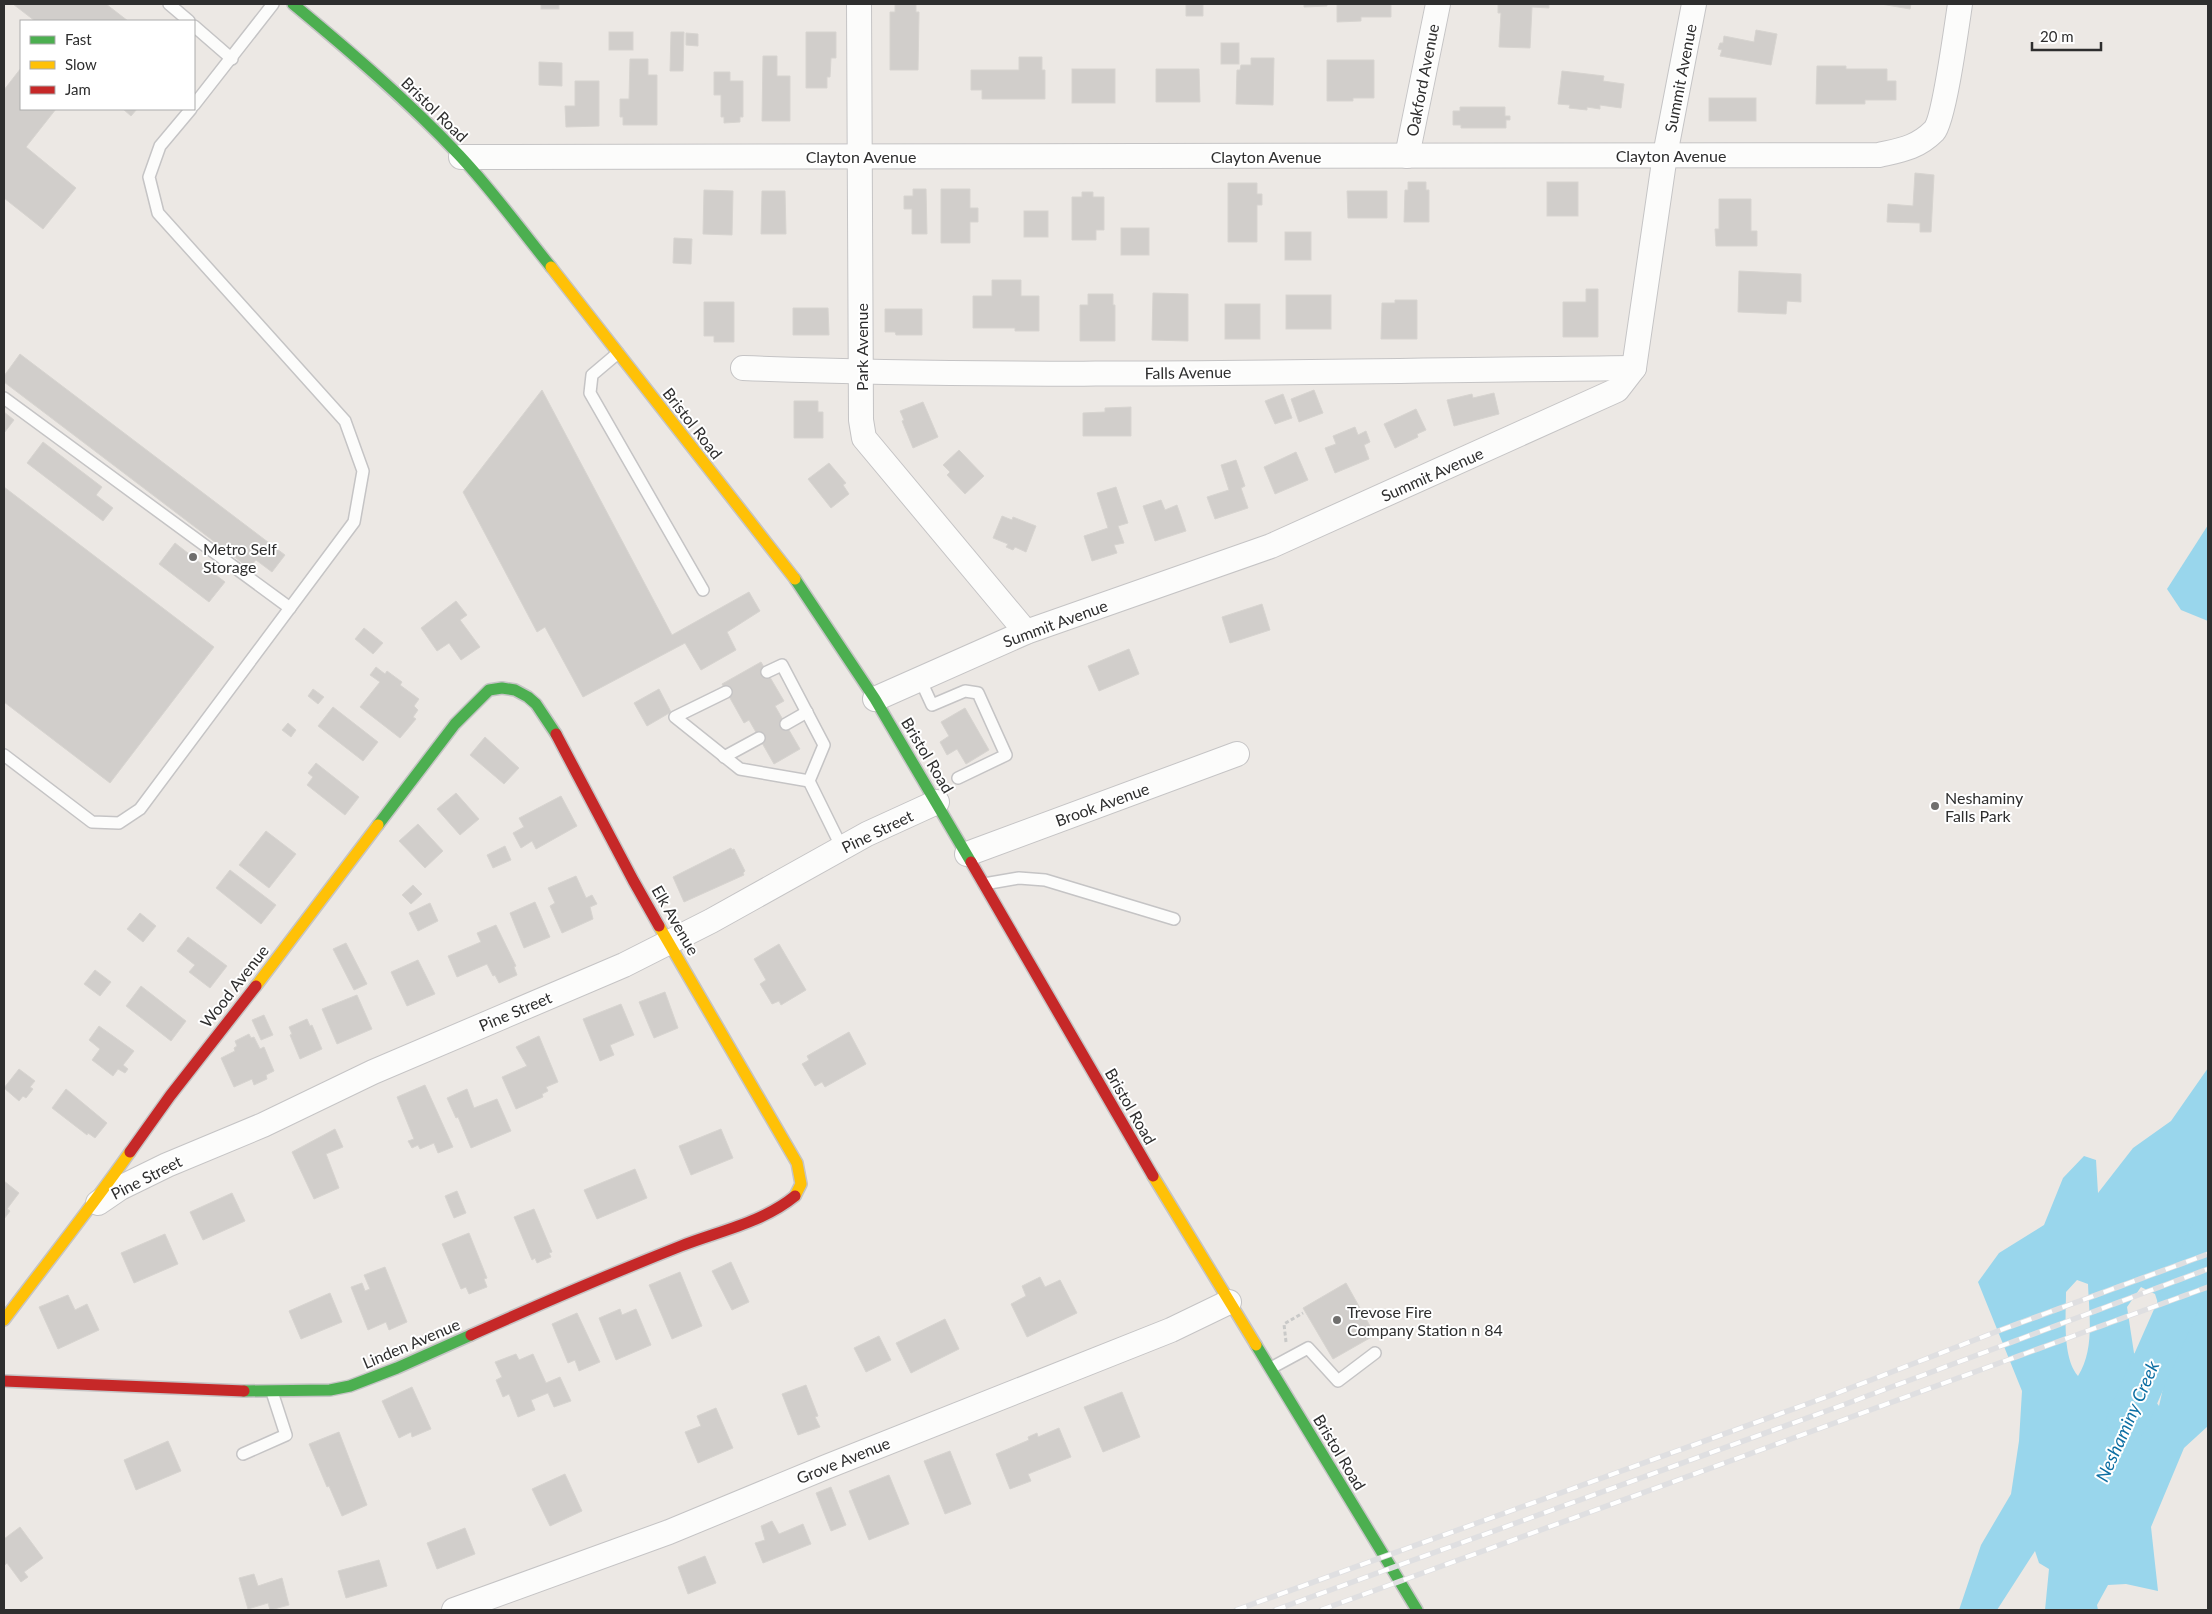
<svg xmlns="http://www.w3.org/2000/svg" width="2212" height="1614" viewBox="0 0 2212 1614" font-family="Lato,sans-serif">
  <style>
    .water { fill: #99d6ec; fill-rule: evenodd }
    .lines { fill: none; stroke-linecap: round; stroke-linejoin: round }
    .river { stroke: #99d6ec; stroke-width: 41 }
    .building { fill: #d1cecb; stroke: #d7d4d0 }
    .lane-casing { stroke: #c5c4c5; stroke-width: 14 }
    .street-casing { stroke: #c5c4c5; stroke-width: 26 }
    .fast-casing { stroke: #c5c4c5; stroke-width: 14 }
    .slow-casing { stroke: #c5c4c5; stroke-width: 14 }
    .jam-casing { stroke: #c5c4c5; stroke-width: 14 }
    .path { stroke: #c9c9c8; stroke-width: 3; stroke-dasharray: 4 2.5; stroke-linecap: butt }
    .lane { stroke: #fcfcfb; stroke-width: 11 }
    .street { stroke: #fcfcfb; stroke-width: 24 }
    .fast { stroke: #4caf50; stroke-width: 11 }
    .slow { stroke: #ffc107; stroke-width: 11 }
    .jam { stroke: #c62828; stroke-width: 11 }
    .rail-casing { stroke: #dfdfe1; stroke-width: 5.5 }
    .rail { stroke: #fff; stroke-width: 4; stroke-dasharray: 11; stroke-linecap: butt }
    .poi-dot { fill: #706f6e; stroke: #fff; stroke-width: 2 }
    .labels { text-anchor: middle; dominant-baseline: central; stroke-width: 4; stroke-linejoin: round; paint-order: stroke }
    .street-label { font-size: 16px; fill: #2e2e2e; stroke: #fff }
    .poi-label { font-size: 16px; fill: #2e2e2e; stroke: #fff; text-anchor: start }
    .water-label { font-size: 18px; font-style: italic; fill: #0d6fa3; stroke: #fff }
  </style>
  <rect width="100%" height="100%" fill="#ece8e4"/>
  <g class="water">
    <polygon points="2208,525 2208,621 2181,610 2167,589"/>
    <path d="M2208 1068V1426L2184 1448 2151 1527 2158 1591 2126 1584 2108 1585 2097 1605 2098 1610H2045L2049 1569 2039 1563 2035 1551 1997 1610H1959L1981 1545 2011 1494 2019 1441 2022 1391 1978 1282 1999 1253 2044 1225 2063 1178 2084 1156 2096 1160 2098 1193 2133 1148 2171 1121ZM2077 1280 2088 1284C2089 1314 2095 1349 2078 1376 2062 1357 2066 1316 2066 1292ZM2141 1287 2155 1294 2170 1340 2162 1369 2164 1384 2159 1406C2145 1388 2166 1373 2134 1353L2127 1307Z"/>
  </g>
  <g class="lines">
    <polyline class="river" points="2127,1421 2208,1238"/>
  </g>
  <g class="building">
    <polygon points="13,4 106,4 128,21 35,21"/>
    <rect x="541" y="4" width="18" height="5"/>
    <polygon points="895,4 916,4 916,12 919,12 918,70 890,70 890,12 895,12"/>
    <polygon points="1203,4 1203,16 1186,16 1186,5"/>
    <polygon points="1304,4 1327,4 1327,6 1304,7"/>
    <polygon points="1337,4 1391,4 1391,17 1361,17 1361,21 1337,22"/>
    <polygon points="1498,4 1549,4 1549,8 1532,7 1530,48 1499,47 1501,13 1498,13"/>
    <polygon points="1881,4 1911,4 1910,9"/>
    <polygon points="1756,30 1777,34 1771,65 1720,56 1722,50 1718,49 1720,43 1723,43 1724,36 1754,42"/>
    <rect x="609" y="32" width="24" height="18"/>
    <polygon points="671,32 684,32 683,71 670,71"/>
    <polygon points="806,32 836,32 836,58 831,58 830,77 827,77 827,88 806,88"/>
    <polygon points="686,33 698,34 698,46 686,45"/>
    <rect x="1221" y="43" width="18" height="21"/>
    <polygon points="763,56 777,56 777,76 790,76 790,121 762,121"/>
    <polygon points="1019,57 1042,57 1042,70 1045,70 1045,99 982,99 982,90 971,90 971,70 1019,70"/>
    <polygon points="1251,58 1274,58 1273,105 1236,104 1237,70 1240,70 1241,65 1251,65"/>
    <polygon points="630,59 648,59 648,75 657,75 657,125 623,125 623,117 620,117 620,99 629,99"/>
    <polygon points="1327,60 1374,60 1374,98 1353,98 1353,101 1327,101"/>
    <polygon points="539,62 562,63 562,86 539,85"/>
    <polygon points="1817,66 1846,66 1846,69 1887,69 1887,81 1896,81 1896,100 1865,100 1865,104 1816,104"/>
    <polygon points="21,68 21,109 56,109 26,147 76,188 43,229 4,198 4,90"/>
    <rect x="1072" y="69" width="43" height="34"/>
    <polygon points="1156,69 1199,69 1200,102 1156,102"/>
    <polygon points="1562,71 1604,76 1603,81 1624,84 1621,108 1600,105 1600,109 1587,107 1587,110 1569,108 1570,105 1558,104"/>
    <polygon points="714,72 730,72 730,81 743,81 743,117 740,117 740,122 724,123 724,117 721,117 721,95 714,95"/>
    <polygon points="575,81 599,81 599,126 566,127 565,106 575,106"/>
    <rect x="1709" y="98" width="47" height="23"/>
    <polygon points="1460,107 1505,107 1505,116 1510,116 1510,120 1506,120 1506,128 1461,128 1461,125 1453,125 1453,111 1460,111"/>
    <polygon points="123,109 137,109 131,116"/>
    <polygon points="1915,173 1934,175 1931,232 1920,232 1920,223 1887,222 1888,204 1913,206"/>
    <polygon points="1408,182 1426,182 1426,190 1429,190 1429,222 1404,222 1405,190 1408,190"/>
    <rect x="1547" y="182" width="31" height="34"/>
    <polygon points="1228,183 1257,183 1257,194 1262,194 1262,205 1257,205 1257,242 1228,242"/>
    <polygon points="913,189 926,189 927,234 912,234 912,209 904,209 904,196 913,196"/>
    <polygon points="941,189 970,189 970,208 978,208 978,222 970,222 970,243 941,243"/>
    <polygon points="704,190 733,191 732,235 703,234"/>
    <polygon points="762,191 785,191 786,234 761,234"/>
    <polygon points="1347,191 1387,191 1387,218 1348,218"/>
    <polygon points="1082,192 1093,192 1093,197 1104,197 1104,230 1096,230 1096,240 1072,240 1072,197 1082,197"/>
    <polygon points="1719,199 1751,199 1751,231 1757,231 1757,246 1716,246 1715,229 1719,229"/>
    <rect x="1024" y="211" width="24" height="26"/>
    <rect x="1121" y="228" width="28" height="27"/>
    <rect x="1285" y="232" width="26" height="28"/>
    <polygon points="674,238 692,239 691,264 673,263"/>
    <polygon points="1739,271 1801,274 1801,302 1787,301 1786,314 1738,312"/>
    <polygon points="992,280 1021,280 1021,296 1039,296 1039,331 1015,331 1015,328 973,328 973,296 992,296"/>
    <polygon points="1586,289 1598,289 1598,337 1563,337 1563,302 1586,302"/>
    <polygon points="1153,293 1188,294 1188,341 1152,340"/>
    <polygon points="1088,294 1113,294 1113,305 1115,305 1115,341 1080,341 1080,305 1088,305"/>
    <rect x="1286" y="295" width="45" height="34"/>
    <polygon points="1395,300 1417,300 1417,339 1381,339 1382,303 1395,303"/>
    <polygon points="704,302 734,302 734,342 714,342 714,336 704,336"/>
    <rect x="1225" y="304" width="35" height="35"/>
    <polygon points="793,308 828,308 829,335 793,335"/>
    <polygon points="885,309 922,309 922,335 896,335 895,332 885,332"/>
    <polygon points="20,354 285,555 272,572 256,560 249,568 4,382 4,376"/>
    <polygon points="542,390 672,635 749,592 760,611 727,632 736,650 701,670 685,643 583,697 545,627 537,632 463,492"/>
    <polygon points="1314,390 1323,413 1299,422 1291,399"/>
    <polygon points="1494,393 1499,414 1454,426 1447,400 1472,394 1473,398"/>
    <polygon points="1283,394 1292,418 1275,424 1265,401"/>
    <polygon points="794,401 818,401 818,412 823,412 823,438 794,438"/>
    <polygon points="923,402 938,437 913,448 902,421 904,420 900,411"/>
    <polygon points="1131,407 1131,436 1083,436 1083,413 1105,412 1105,408"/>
    <polygon points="1416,409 1426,430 1417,434 1418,437 1395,448 1384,424"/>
    <polygon points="4,412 14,420 4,433"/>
    <polygon points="1355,427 1358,435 1366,431 1370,442 1364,445 1369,459 1335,473 1325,448 1336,444 1333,436"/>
    <polygon points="43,442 102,487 96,495 113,508 103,521 27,463"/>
    <polygon points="959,450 984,476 965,494 947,475 950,472 943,465"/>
    <polygon points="1296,452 1308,480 1275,494 1264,467"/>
    <polygon points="1236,460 1245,486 1241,488 1248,508 1215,519 1207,497 1229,490 1221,465"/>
    <polygon points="829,463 846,483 843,485 849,494 831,508 808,479"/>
    <polygon points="4,487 214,647 110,783 4,702"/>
    <polygon points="1116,487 1128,523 1118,526 1124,543 1114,545 1117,553 1092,561 1084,536 1108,528 1097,493"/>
    <polygon points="1161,500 1165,510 1177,505 1186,531 1155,541 1143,506"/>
    <polygon points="1002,516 1012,520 1013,517 1036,526 1026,552 1015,547 1013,550 1006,547 1008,544 993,538"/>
    <polygon points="175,543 225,582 209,602 159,564"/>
    <polygon points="456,601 467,615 460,620 480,647 461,660 449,643 437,651 421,628"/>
    <polygon points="1262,604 1270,630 1230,643 1222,617"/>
    <polygon points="364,628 383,643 373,654 355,639"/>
    <polygon points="1129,649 1139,674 1099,691 1088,666"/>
    <polygon points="761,662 784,701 775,706 800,749 774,764 749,720 744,723 722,684"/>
    <polygon points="376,667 385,674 387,671 402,682 400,685 419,699 414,706 418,710 413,717 416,719 400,738 360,707 380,682 370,675"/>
    <polygon points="313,689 324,697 318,704 308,696"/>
    <polygon points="659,689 671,712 647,726 634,703"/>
    <polygon points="333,707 378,742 363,761 318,726"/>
    <polygon points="965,708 989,750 966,764 957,749 947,755 940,742 949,736 941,722"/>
    <polygon points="288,723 296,730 291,737 282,730"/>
    <polygon points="485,737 519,768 504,784 470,755"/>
    <polygon points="316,763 359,797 345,815 307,785 313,777 308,773"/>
    <polygon points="456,793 479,819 460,835 437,809"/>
    <polygon points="561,796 577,826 536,849 532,841 521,848 513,833 524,827 519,818"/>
    <polygon points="418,824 443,851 425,868 399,841"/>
    <polygon points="266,831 296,854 269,888 239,865"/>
    <polygon points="505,846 511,860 493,868 487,855"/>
    <polygon points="731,848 732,850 734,849 745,871 743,873 744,875 684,902 673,877"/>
    <polygon points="230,870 276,905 261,924 216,888"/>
    <polygon points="576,876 586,898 592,895 597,904 590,907 593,919 562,933 550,906 555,903 548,888"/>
    <polygon points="413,885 422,894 411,904 402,895"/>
    <polygon points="535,902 550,937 524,948 510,913"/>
    <polygon points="430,903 438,921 418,931 409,913"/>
    <polygon points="140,913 156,926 143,942 127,929"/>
    <polygon points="496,925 516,966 514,967 517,975 499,983 495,975 493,976 487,964 457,977 448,956 481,942 477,933"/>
    <polygon points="188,937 227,966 210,988 189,972 195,965 177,951"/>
    <polygon points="346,943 367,984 354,990 333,949"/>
    <polygon points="779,944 806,990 781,1005 779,1001 772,1004 760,984 766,980 754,959"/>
    <polygon points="418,960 435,994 407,1006 391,972"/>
    <polygon points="95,970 111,982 100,996 84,984"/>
    <polygon points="141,986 186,1021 171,1041 126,1006"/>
    <polygon points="665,992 678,1028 654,1038 639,1002"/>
    <polygon points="357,995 372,1029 337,1044 322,1009"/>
    <polygon points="621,1004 634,1035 610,1045 614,1055 600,1061 583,1019"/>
    <polygon points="264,1015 273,1035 261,1040 252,1020"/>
    <polygon points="307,1019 310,1026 312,1025 322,1049 300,1059 290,1035 292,1034 289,1027"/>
    <polygon points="99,1026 134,1051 123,1065 128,1069 125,1073 118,1069 113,1076 92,1060 100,1049 89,1040"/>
    <polygon points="849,1032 866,1064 825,1087 822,1082 815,1086 802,1064 809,1060 807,1056"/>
    <polygon points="249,1034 251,1038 254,1037 260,1049 264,1047 274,1071 266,1075 267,1079 254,1085 252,1079 234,1087 221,1058 235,1051 234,1048 237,1046 235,1041"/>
    <polygon points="539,1036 558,1082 546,1087 548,1091 542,1094 543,1097 516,1109 502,1077 527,1066 516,1047"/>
    <polygon points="19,1069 35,1081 30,1087 33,1089 26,1098 23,1096 19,1101 4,1088"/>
    <polygon points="425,1085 453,1147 438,1153 434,1143 420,1149 418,1145 412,1148 408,1141 414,1139 397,1097"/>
    <polygon points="66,1089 107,1123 95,1138 88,1133 87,1135 52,1108"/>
    <polygon points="467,1089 474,1108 497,1099 511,1131 471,1148 458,1117 456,1118 447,1098"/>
    <polygon points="335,1129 343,1147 326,1154 339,1188 314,1199 292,1152"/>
    <polygon points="721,1129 733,1158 691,1175 679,1146"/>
    <polygon points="635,1169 647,1198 597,1219 584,1190"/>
    <polygon points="4,1181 19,1193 7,1209 10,1211 4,1219"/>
    <polygon points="457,1191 466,1213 454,1218 445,1196"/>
    <polygon points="232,1193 245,1221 203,1240 190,1212"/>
    <polygon points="534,1209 552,1252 549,1253 551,1257 537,1263 535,1258 532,1260 514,1217"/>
    <polygon points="469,1233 487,1278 484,1279 487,1287 469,1294 466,1287 461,1289 442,1244"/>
    <polygon points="165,1234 178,1264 134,1283 121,1253"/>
    <polygon points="731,1262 749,1302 732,1310 712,1271"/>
    <polygon points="385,1267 407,1322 389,1330 386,1322 368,1330 351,1287 362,1283 365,1291 370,1289 364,1275"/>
    <polygon points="680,1272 702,1326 672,1339 649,1285"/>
    <polygon points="1040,1277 1045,1287 1060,1280 1077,1313 1027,1337 1011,1304 1026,1296 1022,1286"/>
    <polygon points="1346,1283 1375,1335 1333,1359 1303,1308"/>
    <polygon points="330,1293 342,1322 301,1339 289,1311"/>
    <polygon points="68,1295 75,1310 87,1304 99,1330 58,1349 39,1307"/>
    <polygon points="620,1309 622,1315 636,1309 651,1345 616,1360 599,1318"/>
    <polygon points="577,1313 600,1362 579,1371 575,1360 568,1363 552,1324"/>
    <polygon points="945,1319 959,1349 911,1373 896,1343"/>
    <polygon points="879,1336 891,1360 866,1372 854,1348"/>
    <polygon points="516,1354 519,1360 533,1354 546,1383 560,1377 571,1401 554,1407 548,1393 531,1400 535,1410 518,1417 509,1394 503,1397 496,1380 502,1377 495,1362"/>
    <polygon points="806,1385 818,1416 815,1417 820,1427 798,1435 782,1394"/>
    <polygon points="412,1387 431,1429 412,1437 411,1432 399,1438 382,1401"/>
    <polygon points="1122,1392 1140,1437 1103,1452 1084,1407"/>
    <polygon points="716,1408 733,1448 698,1463 685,1432 701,1426 697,1416"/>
    <polygon points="1059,1428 1071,1457 1028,1474 1031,1481 1010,1489 996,1454 1029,1440 1028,1437 1037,1433 1038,1437"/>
    <polygon points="339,1432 367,1505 342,1516 329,1486 327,1487 309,1444"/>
    <polygon points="168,1441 181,1471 136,1490 124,1460"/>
    <polygon points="950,1451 971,1504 945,1514 924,1461"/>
    <polygon points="565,1474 582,1511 550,1526 532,1489"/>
    <polygon points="889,1475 909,1524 869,1540 849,1491"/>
    <polygon points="831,1487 846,1525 831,1531 816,1493"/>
    <polygon points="772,1521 779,1534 803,1524 811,1544 763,1563 755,1543 765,1540 761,1526"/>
    <polygon points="20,1527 43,1558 24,1572 28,1577 21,1582 7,1563 4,1566 4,1539"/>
    <polygon points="465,1528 475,1554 437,1569 427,1543"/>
    <polygon points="705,1556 716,1583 688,1594 678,1567"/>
    <polygon points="379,1560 387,1586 346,1598 338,1571"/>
    <polygon points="254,1574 258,1586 282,1578 289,1605 270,1610 268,1603 248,1609 239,1578"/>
  </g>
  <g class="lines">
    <g class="lane-casing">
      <g id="lane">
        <polyline points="169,4 189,21"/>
        <polyline points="194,26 232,59"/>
        <polyline points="194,105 273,4"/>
        <polyline points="618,353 592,375 590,393 703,590"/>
        <polyline points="4,398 290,608"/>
        <polyline points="767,672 782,665 824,745 809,781 842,848"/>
        <polyline points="920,679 932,705 965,691 978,693 1006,755 958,778"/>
        <polyline points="726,692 675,717 740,769 809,781"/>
        <polyline points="786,724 807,712"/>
        <polyline points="4,755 92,822 119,823 140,809 354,522 363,471 345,421 158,213 149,177 160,146 191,109"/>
        <polyline points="724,757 759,738"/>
        <polyline points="984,884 1019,878 1045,880 1174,919"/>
        <polyline points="1271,1368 1308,1348 1338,1381 1375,1353"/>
        <polyline points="243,1454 286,1435 272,1392"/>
      </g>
    </g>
    <g class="street-casing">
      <g id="street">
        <polyline points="859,4 861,420 864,438 1026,632"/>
        <polyline points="1407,156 1438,4"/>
        <path d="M461 157 1879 155C1901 150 1917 148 1934 131 1944 120 1957 24 1960 4"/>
        <path d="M743 368C1040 379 1337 371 1634 368"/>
        <polyline points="875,699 1026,632 1271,546 1617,390 1634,368 1665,155 1694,4"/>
        <polyline points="967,854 1237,754"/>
        <polyline points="98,1203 120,1188 167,1165 263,1125 373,1072 624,965 711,921 867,834 937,802"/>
        <polyline points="454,1610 669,1532 826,1467 1171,1330 1229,1302"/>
      </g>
    </g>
    <g class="fast-casing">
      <g id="fast">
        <path d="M293 4C351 52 408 101 459 155 492 190 521 230 551 267"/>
        <polyline points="795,579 875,699 971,862"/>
        <polyline points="378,825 455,724 489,690 502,688 515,690 528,697 536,704 556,734"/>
        <polyline points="1256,1345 1417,1610"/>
        <polyline points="244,1391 330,1390 350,1386 397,1368 471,1335"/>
      </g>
    </g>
    <g class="slow-casing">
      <g id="slow">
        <polyline points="551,267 795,579"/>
        <polyline points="659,926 797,1163 801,1184 795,1196"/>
        <polyline points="256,986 378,825"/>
        <polyline points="1153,1176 1256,1345"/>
        <path d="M4 1320C46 1264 90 1209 130 1152"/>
      </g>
    </g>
    <g class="jam-casing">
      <g id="jam">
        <polyline points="556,734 633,880 659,926"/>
        <polyline points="971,862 1153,1176"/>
        <polyline points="130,1152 170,1096 256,986"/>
        <path d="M471 1335C540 1304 610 1274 681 1246 719 1231 762 1223 795 1196"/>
        <polyline points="4,1381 244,1391"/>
      </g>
    </g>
    <polyline class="path" points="1286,1342 1284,1324 1303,1313"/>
    <use href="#lane" class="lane"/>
    <use href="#street" class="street"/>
    <use href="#fast" class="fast"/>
    <use href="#slow" class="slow"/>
    <use href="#jam" class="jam"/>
    <g class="rail-casing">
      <g id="rail">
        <polyline points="1236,1610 1832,1395 1998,1331 2208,1254"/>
        <polyline points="1275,1610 1843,1405 2208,1269"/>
        <polyline points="1321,1610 2208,1287"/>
      </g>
    </g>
    <use href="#rail" class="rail"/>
  </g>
  <g class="poi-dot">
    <circle cx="193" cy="557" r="5"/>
    <circle cx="1935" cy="806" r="5"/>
    <circle cx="1337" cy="1320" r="5"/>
  </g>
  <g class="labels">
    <g class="street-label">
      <text transform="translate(1680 78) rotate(-79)">Summit Avenue</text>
      <text transform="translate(1422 80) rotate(-79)">Oakford Avenue</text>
      <text transform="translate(435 109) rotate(44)">Bristol Road</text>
      <text x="1671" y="155">Clayton Avenue</text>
      <text x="861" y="156">Clayton Avenue</text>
      <text x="1266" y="156">Clayton Avenue</text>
      <text transform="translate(861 347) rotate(-90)">Park Avenue</text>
      <text transform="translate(1188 372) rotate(-1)">Falls Avenue</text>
      <text transform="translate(693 423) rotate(52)">Bristol Road</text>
      <text transform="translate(1432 474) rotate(-24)">Summit Avenue</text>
      <text transform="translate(1055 623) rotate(-20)">Summit Avenue</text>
      <text transform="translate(928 755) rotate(59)">Bristol Road</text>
      <text transform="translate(1102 804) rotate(-20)">Brook Avenue</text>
      <text transform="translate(877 831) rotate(-26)">Pine Street</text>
      <text transform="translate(676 920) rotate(60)">Elk Avenue</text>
      <text transform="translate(234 986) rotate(-52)">Wood Avenue</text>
      <text transform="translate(515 1011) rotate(-23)">Pine Street</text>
      <text transform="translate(1131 1106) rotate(60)">Bristol Road</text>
      <text transform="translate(146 1177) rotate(-27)">Pine Street</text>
      <text transform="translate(411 1343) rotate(-23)">Linden Avenue</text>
      <text transform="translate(1340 1452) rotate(59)">Bristol Road</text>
      <text transform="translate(843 1460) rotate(-22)">Grove Avenue</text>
    </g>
    <g class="poi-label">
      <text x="203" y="548">Metro Self<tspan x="203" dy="18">Storage</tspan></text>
      <text x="1945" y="797">Neshaminy<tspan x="1945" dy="18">Falls Park</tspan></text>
      <text x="1347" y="1311">Trevose Fire<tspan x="1347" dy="18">Company Station n 84</tspan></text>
    </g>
    <g class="water-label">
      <text transform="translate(2127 1421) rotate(-66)">Neshaminy Creek</text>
    </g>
  </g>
  <rect width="2212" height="1614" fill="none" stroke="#2e2e2e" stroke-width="10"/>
  <rect x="20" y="20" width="175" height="90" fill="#ffffff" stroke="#ababab"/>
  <rect x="30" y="36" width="25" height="8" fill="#4caf50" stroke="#ababab"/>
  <text x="65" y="45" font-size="15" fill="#2e2e2e">Fast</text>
  <rect x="30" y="61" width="25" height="8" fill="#ffc107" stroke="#ababab"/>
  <text x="65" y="70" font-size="15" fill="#2e2e2e">Slow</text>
  <rect x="30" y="86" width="25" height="8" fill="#c62828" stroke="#ababab"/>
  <text x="65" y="95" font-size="15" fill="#2e2e2e">Jam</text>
  <path d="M2032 42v8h69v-8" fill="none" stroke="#2e2e2e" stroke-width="2.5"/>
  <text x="2040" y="42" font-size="15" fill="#2e2e2e" stroke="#ffffff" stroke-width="4" paint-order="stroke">20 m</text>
</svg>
